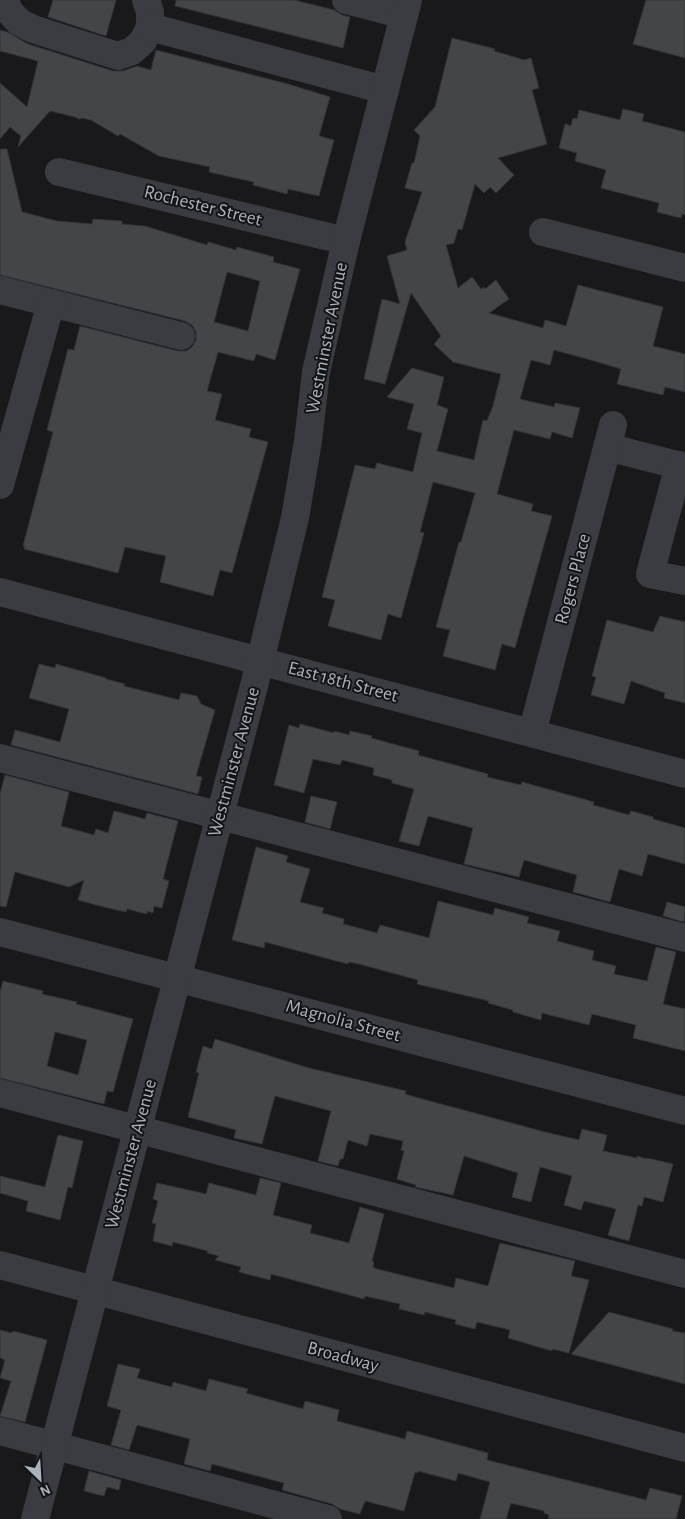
<svg xmlns="http://www.w3.org/2000/svg" width="685" height="1519" viewBox="0 0 685 1519" font-family="'Alegreya Sans',sans-serif">
  <style>
    .building { fill: #434549; stroke: #333438; fill-rule: evenodd }
    .lines { fill: none; stroke-linecap: round; stroke-linejoin: round }
    .minor { stroke: #3a3c41; stroke-width: 28 }
    .labels { text-anchor: middle; dominant-baseline: central; stroke-width: 4; stroke-linejoin: round; paint-order: stroke }
    .street-label { font-size: 19px; fill: #aab3bc; stroke: #141417 }
  </style>
  <rect width="100%" height="100%" fill="#19191c"/>
  <g class="building">
    <polygon points="53,0 116,0 106,36 48,17"/>
    <polygon points="176,0 294,0 334,10 342,15 350,17 343,48 175,6"/>
    <polygon points="646,0 685,0 685,58 633,44"/>
    <polygon points="0,30 7,32 28,44 113,71 123,71 137,66 151,70 156,50 288,84 330,97 319,136 334,140 319,196 288,189 287,194 253,185 254,182 209,172 210,167 159,156 120,134 118,136 91,120 82,118 79,119 75,117 50,111 18,147 21,136 10,127 0,139 0,83 27,107 38,61 0,51"/>
    <polygon points="452,38 495,49 494,51 524,60 531,58 539,88 532,90 547,144 498,158 514,175 496,193 490,187 484,193 475,184 462,230 458,229 454,243 446,245 458,288 472,277 481,289 484,287 485,289 496,280 509,299 489,313 543,328 545,320 566,326 578,285 663,307 653,346 685,354 685,392 665,387 663,395 617,384 621,369 591,360 554,350 550,365 531,360 520,399 554,407 555,403 580,408 572,438 552,432 550,439 514,430 497,494 533,504 531,511 552,516 515,648 502,644 495,670 443,656 450,630 436,627 459,542 461,542 475,493 433,482 420,532 424,533 401,618 388,614 381,640 328,626 335,600 322,597 355,465 375,469 377,463 413,472 422,433 407,429 414,404 387,397 412,368 444,377 437,405 448,409 437,451 474,460 483,420 487,421 493,406 501,374 453,362 434,344 441,336 411,293 385,384 364,379 382,299 400,304 387,256 407,250 405,242 422,192 405,188 412,163 414,163 420,136 414,130 435,107"/>
    <polygon points="623,109 644,114 642,121 685,132 685,215 682,214 681,218 657,212 659,203 601,188 606,170 575,161 577,153 559,148 565,124 571,126 573,118 577,119 579,110 620,120"/>
    <path d="M0 149H7L22 212 57 221 92 224 93 219 122 221V224L145 226 207 245 208 242 236 250 237 247 274 257 273 262 300 269 275 360 256 354 254 361 218 352 207 391 222 394 215 420 251 429 249 437 268 442 232 573 220 570 213 596 160 582 166 556 125 547 118 573 24 549 25 546H23L53 432 47 430 68 349 74 350 80 326 178 351H186L192 347 196 340V332L192 325 185 321 0 275ZM227 272 260 281 248 331 214 322Z"/>
    <polygon points="660,616 685,622 685,703 664,698 665,693 631,681 624,704 591,695 596,677 592,676 607,620 653,632"/>
    <polygon points="39,664 55,668 56,664 106,678 106,679 125,684 124,686 179,700 181,693 197,696 201,704 215,710 196,776 202,777 198,794 11,745 15,730 60,742 69,709 29,698"/>
    <polygon points="300,724 334,733 334,731 349,735 350,731 372,736 371,738 419,751 418,755 488,774 487,777 521,785 522,782 594,802 593,805 629,815 631,811 653,817 653,819 685,828 685,864 648,854 642,876 619,869 610,902 573,892 577,875 524,860 519,877 464,864 473,828 428,816 419,846 399,841 414,789 392,783 392,780 373,775 374,768 342,760 340,765 313,759 304,793 274,785 289,725 299,728"/>
    <polygon points="5,775 69,792 61,826 94,835 96,829 108,833 114,811 145,819 147,813 178,821 163,879 169,881 162,908 154,906 153,913 147,911 147,914 127,909 126,912 108,908 78,900 84,880 69,887 15,872 6,907 0,906 0,794"/>
    <polygon points="311,796 337,802 330,829 305,822"/>
    <polygon points="256,847 288,856 286,862 310,869 300,902 324,908 322,913 344,919 343,924 377,933 380,925 429,938 438,901 493,915 495,908 529,917 527,923 560,931 557,941 594,951 592,960 616,966 614,974 647,981 656,947 676,952 663,1004 685,1009 685,1051 633,1038 636,1025 592,1014 589,1025 542,1013 541,1020 513,1012 513,1010 488,1003 489,1001 417,984 418,980 359,964 349,962 348,964 265,942 264,948 232,940"/>
    <polygon points="667,902 685,907 684,922 663,916"/>
    <path d="M3 981 43 991 42 994 77 1002 76 1004 133 1019 113 1092 107 1091 104 1104 0 1078V992ZM55 1032 87 1040 78 1075 47 1066Z"/>
    <polygon points="215,1039 309,1068 406,1091 405,1094 415,1097 545,1132 579,1140 582,1129 607,1135 603,1151 637,1158 637,1156 647,1159 647,1158 673,1164 663,1202 644,1197 642,1206 638,1205 629,1241 608,1235 616,1209 584,1201 581,1210 564,1205 572,1176 540,1167 531,1202 512,1197 518,1173 464,1156 453,1195 415,1187 416,1185 397,1179 404,1151 401,1150 403,1141 370,1134 367,1146 348,1140 343,1159 340,1159 338,1166 318,1161 331,1111 275,1096 262,1144 234,1138 236,1130 188,1117 199,1073 196,1072 203,1046 212,1049"/>
    <polygon points="58,1135 83,1141 72,1188 68,1187 60,1220 26,1211 28,1201 0,1193 0,1176 45,1187"/>
    <polygon points="260,1178 281,1183 273,1215 312,1225 310,1233 349,1243 360,1207 384,1214 372,1261 374,1262 373,1267 377,1269 454,1288 456,1278 488,1286 500,1243 575,1261 571,1276 589,1280 569,1353 553,1349 552,1351 508,1338 510,1330 477,1322 475,1329 455,1324 456,1320 425,1312 424,1315 399,1309 400,1304 365,1296 364,1299 271,1274 270,1280 239,1272 241,1267 215,1260 219,1256 207,1253 208,1251 173,1242 172,1246 153,1241 156,1224 152,1223 158,1201 153,1199 157,1183 206,1194 209,1183 256,1195"/>
    <polygon points="609,1312 673,1329 672,1331 685,1333 685,1384 571,1354"/>
    <polygon points="0,1330 12,1333 13,1331 47,1340 25,1422 0,1416 11,1381 0,1378 5,1360 0,1358"/>
    <polygon points="118,1364 140,1369 137,1378 172,1387 173,1382 206,1391 209,1379 248,1389 246,1393 303,1409 305,1401 339,1410 337,1421 405,1439 407,1431 488,1453 487,1460 646,1500 650,1488 682,1496 676,1519 548,1519 549,1515 544,1513 544,1511 511,1503 506,1519 480,1519 490,1482 458,1473 456,1481 418,1471 418,1473 415,1472 404,1511 365,1501 360,1514 340,1509 332,1504 282,1490 284,1483 212,1464 210,1471 184,1464 190,1439 137,1425 129,1450 111,1445 121,1410 107,1406"/>
    <polygon points="89,1471 121,1480 119,1490 107,1487 104,1496 84,1491"/>
  </g>
  <g class="lines">
    <g class="minor">
      <polyline points="5,0 9,11 19,22 33,29 118,56 132,51 143,41 150,27 150,12 146,0"/>
      <polyline points="346,0 404,15"/>
      <polyline points="150,27 385,90"/>
      <polyline points="59,172 346,241"/>
      <polyline points="543,232 685,268"/>
      <polyline points="0,290 181,336"/>
      <polyline points="607,447 685,467"/>
      <polyline points="679,465 650,574 685,581"/>
      <polyline points="0,485 51,303"/>
      <polyline points="0,592 685,774"/>
      <polyline points="532,733 613,425"/>
      <polyline points="0,758 685,938"/>
      <polyline points="0,932 685,1111"/>
      <polyline points="0,1093 685,1274"/>
      <polyline points="0,1265 685,1448"/>
      <polyline points="0,1431 328,1519"/>
      <polyline points="35,1519 254,686 295,518 308,441 316,372 346,241 408,0"/>
    </g>
  </g>
  <g class="labels">
    <g class="street-label">
      <text transform="translate(203 206) rotate(14)">Rochester Street</text>
      <text transform="translate(327 338) rotate(-79)">Westminster Avenue</text>
      <text transform="translate(573 579) rotate(-75)">Rogers Place</text>
      <text transform="translate(343 682) rotate(15)">East 18th Street</text>
      <text transform="translate(234 762) rotate(-75)">Westminster Avenue</text>
      <text transform="translate(343 1021) rotate(15)">Magnolia Street</text>
      <text transform="translate(131 1154) rotate(-75)">Westminster Avenue</text>
      <text transform="translate(343 1357) rotate(15)">Broadway</text>
    </g>
  </g>
  <g transform="translate(40 1479) rotate(155)" stroke="#141417" stroke-width="4" paint-order="stroke">
  <path d="M0-4L9 19L0 12L-9 19Z" fill="#aab3bc"/>
  <text y="-8" font-size="14" font-weight="bold" text-anchor="middle" fill="#aab3bc">N</text>
  </g>
</svg>
